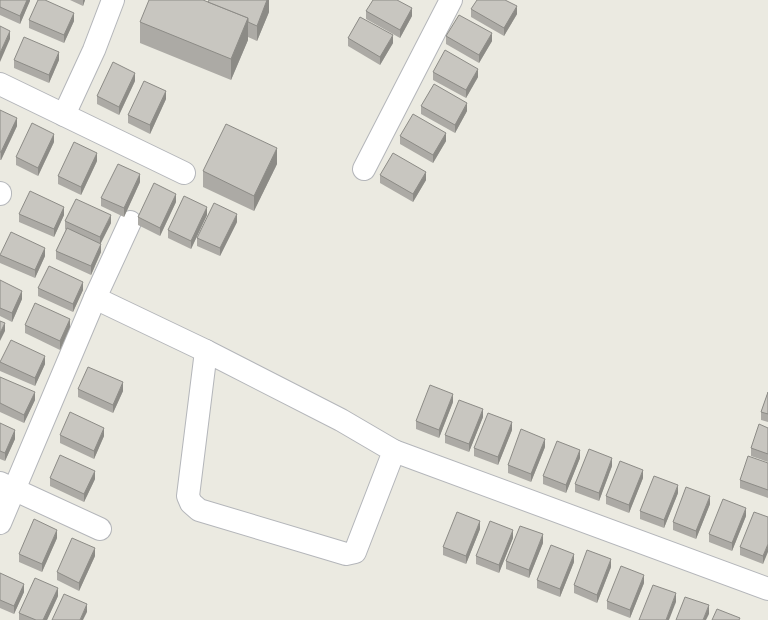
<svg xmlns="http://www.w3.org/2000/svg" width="768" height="620" viewBox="0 0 768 620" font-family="Cabin,sans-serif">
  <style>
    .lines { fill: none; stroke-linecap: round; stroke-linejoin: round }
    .minor-casing { stroke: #b4b6ba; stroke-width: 24 }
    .minor { stroke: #fff; stroke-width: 22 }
    .wall { fill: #acaaa5 }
    .shaded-wall { fill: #8c8b86 }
    .building { fill: #c8c6c0; stroke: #8c8b86 }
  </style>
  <rect width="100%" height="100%" fill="#ebeae1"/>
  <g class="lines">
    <g class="minor-casing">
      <g id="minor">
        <polyline points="0,84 184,173"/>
        <polyline points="64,115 94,50 113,0"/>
        <polyline points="364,169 451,0"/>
        <polyline points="0,194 0,193"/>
        <polyline points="95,298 206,351"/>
        <polygon points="206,351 341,420 394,451 355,552 346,554 199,510 191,503 188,496"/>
        <polyline points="394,451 768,589"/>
        <polyline points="0,483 100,529"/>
        <polyline points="0,523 95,298 130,222"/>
      </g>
    </g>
    <use href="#minor" class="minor"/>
  </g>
  <g class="wall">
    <polygon points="0,0 30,0 20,24 0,15"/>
    <polygon points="70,0 85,0 83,6"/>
    <polygon points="269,0 269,12 257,41 248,37 248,40 231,80 140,43 140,22 208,2"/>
    <polygon points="471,9 517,14 504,36 471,17"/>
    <polygon points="366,11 412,16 400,38 366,19"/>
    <polygon points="29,20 74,21 64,43 29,28"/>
    <polygon points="446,36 492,41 479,63 446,44"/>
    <polygon points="348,38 393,43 380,65 348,46"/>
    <polygon points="14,60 59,60 49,83 14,68"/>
    <polygon points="433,72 478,77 466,98 433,80"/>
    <polygon points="135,81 119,115 97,104 97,96"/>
    <polygon points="166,99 150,134 128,123 128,115"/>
    <polygon points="421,106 467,111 455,133 421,114"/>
    <polygon points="0,110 17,126 1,160 0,160"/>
    <polygon points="400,136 446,141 433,163 400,144"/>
    <polygon points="54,142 38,176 16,165 16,157"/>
    <polygon points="97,161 81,195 58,184 58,176"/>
    <polygon points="277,164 254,211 203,187 203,171"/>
    <polygon points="380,175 426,180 413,202 380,183"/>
    <polygon points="140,182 124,217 101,206 101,198"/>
    <polygon points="176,202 160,236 138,225 138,217"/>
    <polygon points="19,214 64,215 54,237 19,222"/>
    <polygon points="207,215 191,249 168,238 168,230"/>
    <polygon points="65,221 111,223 100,243 101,252 91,275 56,259 56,251 66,230 65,229"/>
    <polygon points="237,222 220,256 197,246 197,238"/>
    <polygon points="0,255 45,256 35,278 0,263"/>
    <polygon points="0,280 22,299 12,322 0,316"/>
    <polygon points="38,288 83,290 73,312 38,296"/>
    <polygon points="25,325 70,327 60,350 25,333"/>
    <polygon points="0,362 45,364 35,386 0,371"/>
    <polygon points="0,377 35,400 24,423 0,412"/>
    <polygon points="78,389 123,391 113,413 78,397"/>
    <polygon points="768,392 768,422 761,420 761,412"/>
    <polygon points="453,402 439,438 416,429 416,421"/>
    <polygon points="483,417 469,452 445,443 445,435"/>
    <polygon points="0,423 15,439 5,461 0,459"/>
    <polygon points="768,428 768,462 751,456 751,448"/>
    <polygon points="512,430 498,465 474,456 474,448"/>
    <polygon points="60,435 104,436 94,459 60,443"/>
    <polygon points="545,447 531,482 508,473 508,465"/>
    <polygon points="580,458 566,493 543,484 543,476"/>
    <polygon points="768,463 768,498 740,488 740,480"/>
    <polygon points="612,466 599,501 575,492 575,484"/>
    <polygon points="50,478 95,479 84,502 50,486"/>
    <polygon points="643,478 629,513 606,504 606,496"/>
    <polygon points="678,493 664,528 640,519 640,511"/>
    <polygon points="710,504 696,539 673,530 673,522"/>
    <polygon points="746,516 732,551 709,542 709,534"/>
    <polygon points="768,517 763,564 740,555 740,547"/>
    <polygon points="480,529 466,564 443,555 443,547"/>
    <polygon points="57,538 42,572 19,562 19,554"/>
    <polygon points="513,538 499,573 476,564 476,556"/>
    <polygon points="543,543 529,578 506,569 506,561"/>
    <polygon points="95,556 79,591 57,580 57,572"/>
    <polygon points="574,562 560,597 537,588 537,580"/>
    <polygon points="611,567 597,603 574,593 574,585"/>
    <polygon points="0,573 24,592 14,614 0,608"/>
    <polygon points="644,583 630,618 607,609 607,601"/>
    <polygon points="58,596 47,620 19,620 19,613"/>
  </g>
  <g class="shaded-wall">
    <polygon points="27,0 30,0 30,1 20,24 20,16"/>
    <polygon points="83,0 85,0 83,6"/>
    <polygon points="267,0 269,0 269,12 257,41 257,26"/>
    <polygon points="517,6 517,14 504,36 504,28"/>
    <polygon points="412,8 412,16 400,38 400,30"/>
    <polygon points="74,13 74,21 64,43 64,35"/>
    <polygon points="248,18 248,40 231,80 231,59"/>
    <polygon points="10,31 10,39 0,62 0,53"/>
    <polygon points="492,33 492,41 479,63 479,55"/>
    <polygon points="393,35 393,43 380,65 380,57"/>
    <polygon points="59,52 59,60 49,83 49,75"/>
    <polygon points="478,69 478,77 466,98 466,90"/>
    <polygon points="135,73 135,81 119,115 119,107"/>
    <polygon points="166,91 166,99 150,134 150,125"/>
    <polygon points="467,103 467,111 455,133 455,125"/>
    <polygon points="17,118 17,126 1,160 1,152"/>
    <polygon points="446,133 446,141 433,163 433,155"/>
    <polygon points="54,134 54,142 38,176 38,168"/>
    <polygon points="277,148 277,164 254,211 254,196"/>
    <polygon points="97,153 97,161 81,195 81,187"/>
    <polygon points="426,172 426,180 413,202 413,194"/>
    <polygon points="140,174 140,182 124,217 124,208"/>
    <polygon points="176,194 176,202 160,236 160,228"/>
    <polygon points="64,207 64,215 54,237 54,229"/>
    <polygon points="207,207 207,215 191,249 191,241"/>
    <polygon points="237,214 237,222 220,256 220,248"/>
    <polygon points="111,215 111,223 100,245 100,237"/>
    <polygon points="101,244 101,252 91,275 91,266"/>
    <polygon points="45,248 45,256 35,278 35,270"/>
    <polygon points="83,282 83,290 73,312 73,304"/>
    <polygon points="22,291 22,299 12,322 12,313"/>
    <polygon points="70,319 70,327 60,350 60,341"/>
    <polygon points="5,323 5,331 0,341 0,333"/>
    <polygon points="45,356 45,364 35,386 35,378"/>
    <polygon points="123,382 123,391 113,413 113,405"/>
    <polygon points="35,392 35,400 24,423 24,415"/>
    <polygon points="453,394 453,402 439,438 439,430"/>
    <polygon points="483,409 483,417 469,452 469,444"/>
    <polygon points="512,422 512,430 498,465 498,457"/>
    <polygon points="104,428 104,436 94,459 94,451"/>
    <polygon points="15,430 15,439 5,461 5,453"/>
    <polygon points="545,439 545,447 531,482 531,474"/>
    <polygon points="580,450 580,458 566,493 566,485"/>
    <polygon points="612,458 612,466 599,501 599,493"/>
    <polygon points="643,470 643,478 629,513 629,505"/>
    <polygon points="95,471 95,479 84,502 84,494"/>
    <polygon points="678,485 678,493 664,528 664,520"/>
    <polygon points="710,496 710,504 696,539 696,531"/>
    <polygon points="746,508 746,516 732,551 732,543"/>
    <polygon points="480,521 480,529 466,564 466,556"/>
    <polygon points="57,530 57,538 42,572 42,564"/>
    <polygon points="513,530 513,538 499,573 499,565"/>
    <polygon points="543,534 543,543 529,578 529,570"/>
    <polygon points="768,544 768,552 763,564 763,556"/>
    <polygon points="95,548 95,556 79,591 79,583"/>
    <polygon points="574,554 574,562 560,597 560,589"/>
    <polygon points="611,559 611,567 597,603 597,595"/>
    <polygon points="644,575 644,583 630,618 630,610"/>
    <polygon points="24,584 24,592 14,614 14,606"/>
    <polygon points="58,588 58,596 47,620 43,620"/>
    <polygon points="676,593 676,602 669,620 666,620"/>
    <polygon points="87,604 87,612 83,620 80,620"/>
    <polygon points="709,605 709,614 706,620 703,620"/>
  </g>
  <g class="building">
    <polygon points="0,0 27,0 20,16 0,7"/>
    <polygon points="38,0 45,0 74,13 64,35 29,20"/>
    <polygon points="149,0 203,0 248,18 231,59 140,22"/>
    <polygon points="209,0 267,0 257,26 248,22 248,18 208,2"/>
    <polygon points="373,0 397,0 412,8 400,30 366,11"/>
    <polygon points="477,0 505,0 517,6 504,28 471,9"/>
    <polygon points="459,15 492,33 479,55 446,36"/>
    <polygon points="360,17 393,35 380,57 348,38"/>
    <polygon points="0,26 10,31 0,53"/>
    <polygon points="24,37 59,52 49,75 14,60"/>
    <polygon points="445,50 478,69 466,90 433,72"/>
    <polygon points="113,62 135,73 119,107 97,96"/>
    <polygon points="144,81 166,91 150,125 128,115"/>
    <polygon points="434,84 467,103 455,125 421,106"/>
    <polygon points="0,110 17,118 1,152 0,152"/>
    <polygon points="413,114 446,133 433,155 400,136"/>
    <polygon points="32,123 54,134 38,168 16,157"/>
    <polygon points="226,124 277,148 254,196 203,171"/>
    <polygon points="74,142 97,153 81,187 58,176"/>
    <polygon points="393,153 426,172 413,194 380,175"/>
    <polygon points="118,164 140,174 124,208 101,198"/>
    <polygon points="154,183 176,194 160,228 138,217"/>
    <polygon points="30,191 64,207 54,229 19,214"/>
    <polygon points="184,196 207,207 191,241 168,230"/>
    <polygon points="76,199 111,215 100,237 65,221"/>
    <polygon points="214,203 237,214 220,248 197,238"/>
    <polygon points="67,228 101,244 91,266 56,251"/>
    <polygon points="11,232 45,248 35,270 0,255"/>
    <polygon points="49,266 83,282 73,304 38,288"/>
    <polygon points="0,280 22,291 12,313 0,308"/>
    <polygon points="35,303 70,319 60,341 25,325"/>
    <polygon points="0,321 5,323 0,333"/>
    <polygon points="11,340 45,356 35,378 0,362"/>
    <polygon points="88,367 123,382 113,405 78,389"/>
    <polygon points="0,377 35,392 24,415 0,403"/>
    <polygon points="430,385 453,394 439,430 416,421"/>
    <polygon points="768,392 768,414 761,412"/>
    <polygon points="459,400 483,409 469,444 445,435"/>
    <polygon points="70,412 104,428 94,451 60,435"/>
    <polygon points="488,413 512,422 498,457 474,448"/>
    <polygon points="0,423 15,430 5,453 0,451"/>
    <polygon points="759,424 768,428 768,454 751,448"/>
    <polygon points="521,429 545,439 531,474 508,465"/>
    <polygon points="557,441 580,450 566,485 543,476"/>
    <polygon points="589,449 612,458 599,493 575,484"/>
    <polygon points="60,455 95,471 84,494 50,478"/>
    <polygon points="748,456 768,463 768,490 740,480"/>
    <polygon points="620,461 643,470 629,505 606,496"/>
    <polygon points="654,476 678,485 664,520 640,511"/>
    <polygon points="686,487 710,496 696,531 673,522"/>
    <polygon points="723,499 746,508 732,543 709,534"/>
    <polygon points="457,512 480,521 466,556 443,547"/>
    <polygon points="754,512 768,517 768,544 763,556 740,547"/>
    <polygon points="34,519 57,530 42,564 19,554"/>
    <polygon points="490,521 513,530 499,565 476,556"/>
    <polygon points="520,526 543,534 529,570 506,561"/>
    <polygon points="72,538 95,548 79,583 57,572"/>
    <polygon points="551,545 574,554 560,589 537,580"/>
    <polygon points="587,550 611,559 597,595 574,585"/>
    <polygon points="621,566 644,575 630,610 607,601"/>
    <polygon points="0,573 24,584 14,606 0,600"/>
    <polygon points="35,578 58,588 43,620 36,620 19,613"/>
    <polygon points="653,585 676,593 666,620 639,620"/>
    <polygon points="64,594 87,604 80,620 52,620"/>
    <polygon points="685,597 709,605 703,620 676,620"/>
    <polygon points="717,609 740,618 739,620 712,620"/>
  </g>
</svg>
